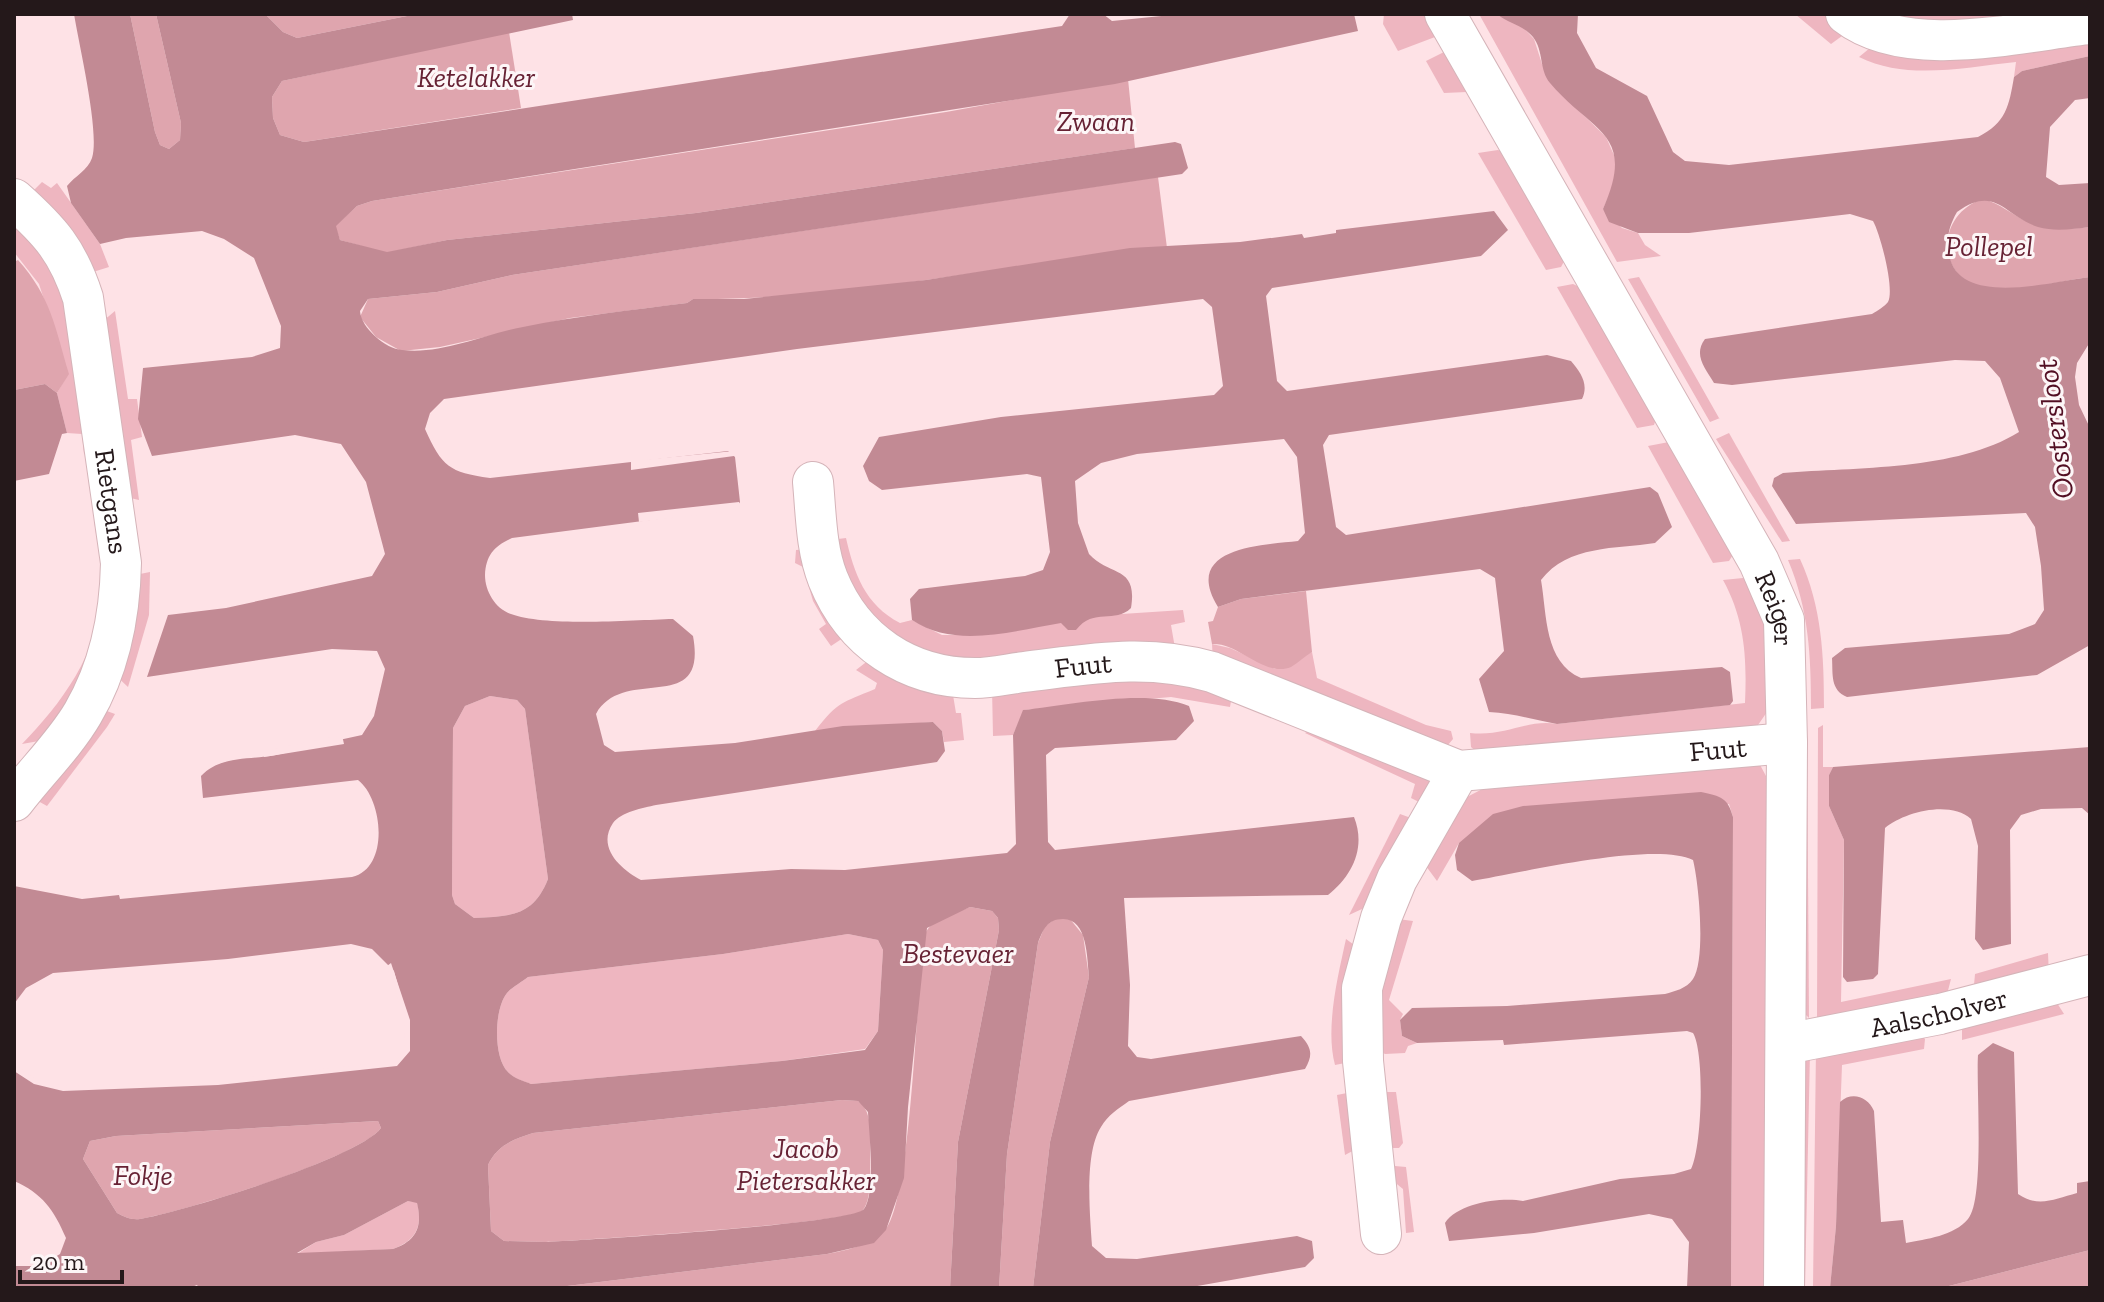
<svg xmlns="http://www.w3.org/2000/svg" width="2104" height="1302" viewBox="0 0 2104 1302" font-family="'Zilla Slab',serif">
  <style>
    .green { fill: #eeb6c0 }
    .forest { fill: #dfa5ae }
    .water { fill: #c28a94; fill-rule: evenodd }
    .pier { fill: #fee2e6 }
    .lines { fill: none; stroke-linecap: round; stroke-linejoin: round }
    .minor-casing { stroke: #d5b4b9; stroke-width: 42 }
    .minor { stroke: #fff; stroke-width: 40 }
    .labels { text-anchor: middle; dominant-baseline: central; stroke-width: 6; stroke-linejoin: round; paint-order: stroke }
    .park-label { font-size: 28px; font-style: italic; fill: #672234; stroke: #fdf6f7 }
    .street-label { font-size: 28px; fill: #24181a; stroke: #fdf6f7 }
    .water-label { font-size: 30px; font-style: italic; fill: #520e23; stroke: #fdf6f7 }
  </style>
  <rect width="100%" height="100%" fill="#fee2e6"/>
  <g class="green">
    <polygon points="1384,14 1431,14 1435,37 1398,51 1383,24"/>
    <polygon points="1479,14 1497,14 1522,26 1534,39 1542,64 1566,98 1606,137 1617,162 1616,180 1603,209 1622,228 1638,233 1645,245 1661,256 1617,262"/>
    <polygon points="1795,14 1824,14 1842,28 1842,36 1831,44"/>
    <polygon points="1865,14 2014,14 2035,17 1945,28"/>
    <path d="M2090 34V56L2022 71 2014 77 2016 62C1965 67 1907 81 1859 57L1876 43Z"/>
    <polygon points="1444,52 1467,92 1444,93 1426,61"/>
    <polygon points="1498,150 1512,155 1568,254 1561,267 1546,270 1478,153"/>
    <polygon points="42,182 51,188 57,183 100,244 109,267 93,272 33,191"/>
    <polygon points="14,210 64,268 91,457 84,454 82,434 67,433 57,393 68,374 39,284 14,252"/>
    <polygon points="1639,277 1719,418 1720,418 1710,422 1628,279"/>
    <polygon points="1573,284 1590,292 1658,412 1654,425 1637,428 1557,287"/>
    <polygon points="115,311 128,399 137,399 142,437 131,440 139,500 126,497 97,326"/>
    <polygon points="1729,433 1790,541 1782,542 1716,439"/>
    <polygon points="1669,442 1736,550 1729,561 1713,563 1648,446"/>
    <path d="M94 520 106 526V626L50 739 22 744C62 703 98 654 102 594 104 570 97 544 94 520Z"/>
    <path d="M846 538C854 573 865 605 900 623L912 620 942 635H986L1091 616 1183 610 1185 622 1171 625 1176 654 980 669 875 632 830 540Z"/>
    <polygon points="808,549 843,638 831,646 819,629 826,624 813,601 803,567 795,563 796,550"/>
    <path d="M1800 559C1822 607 1824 656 1824 708L1811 709C1811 656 1809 610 1788 560Z"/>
    <polygon points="150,572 149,615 128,687 112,672 135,575"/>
    <path d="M1743 578 1756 583 1768 620 1767 712 1758 725 1480 755 1471 747 1470 733C1505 737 1527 719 1557 724L1745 703C1747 658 1745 620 1723 580Z"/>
    <polygon points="1212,644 1230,648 1275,669 1312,652 1317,678 1426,725 1451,731 1453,739 1442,752 1213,662"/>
    <path d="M881 662 952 689 956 713H961L964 740 944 742 942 731 933 722 815 731C838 701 842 703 875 689L877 683 856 670 865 663Z"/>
    <polygon points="1116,671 1233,690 1230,707 1171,697 1024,710 1013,735 993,736 992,688"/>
    <path d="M490 696 517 700 525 709 548 879C533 917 510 916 474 918L455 904 452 895 453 728 465 706Z"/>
    <polygon points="96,707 115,714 107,727 47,806 29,796"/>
    <polygon points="1320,725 1433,779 1419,802 1411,798 1415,784 1305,733"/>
    <polygon points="1823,725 1823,767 1833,767 1829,775 1829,806 1844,840 1841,1002 1951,979 1945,1002 1817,1022 1818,728"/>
    <polygon points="1807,729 1809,1018 1803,1012 1796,738"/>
    <polygon points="1759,763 1766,776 1769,775 1770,1288 1731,1288 1733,817 1729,804 1459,843 1437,881 1420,858 1467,797 1492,784"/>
    <polygon points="1400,814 1411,818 1375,903 1349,915"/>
    <polygon points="1390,918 1413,921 1389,1000 1403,1014 1400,1020 1402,1036 1417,1043 1408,1046 1405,1053 1385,1054 1371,1045"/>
    <path d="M848 934 878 940 883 950 878 1031 865 1049 782 1061 531 1084C523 1081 513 1078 508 1072 493 1057 494 1009 507 993 512 987 522 982 528 977L723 954Z"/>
    <path d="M1346 939 1361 950 1345 1063 1335 1065C1325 1028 1338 976 1346 939Z"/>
    <polygon points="2048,953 2049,976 1974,985 1975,974"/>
    <polygon points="2052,995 2064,1014 1962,1040 1962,1030 1970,1016"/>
    <polygon points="1916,1030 1925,1039 1924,1049 1842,1065 1836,1226 1830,1288 1813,1288 1816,1048"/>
    <polygon points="1810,1051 1805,1288 1794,1288 1795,1069"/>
    <polygon points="1374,1092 1396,1092 1403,1143 1399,1148 1393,1148 1380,1138"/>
    <polygon points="1347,1093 1362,1146 1345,1155 1337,1095"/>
    <polygon points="1395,1166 1406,1167 1414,1232 1406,1233 1403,1189 1387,1176"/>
    <path d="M408 1201 417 1202C423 1227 416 1240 393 1249L297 1254 316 1242 344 1235Z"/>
  </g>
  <g class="forest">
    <polygon points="130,14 156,14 181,123 180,140 169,149 160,145 155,132"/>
    <polygon points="265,14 417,14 297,38 283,32"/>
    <polygon points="509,32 521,108 304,142 280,135 273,118 272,97 282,81"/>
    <polygon points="1128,79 1135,148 696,213 447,240 386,253 340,240 335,226 357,206 372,201 946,112"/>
    <path d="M1158 177 1167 248C1117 248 1070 259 1021 266 913 282 803 300 693 299L687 303 570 318 440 347 401 351 376 337 360 317 368 299 437 292 512 275Z"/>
    <path d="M1983 199C2001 204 2011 214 2028 222 2047 232 2070 229 2090 227V277C2056 281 2012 296 1978 286 1935 273 1938 213 1983 199Z"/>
    <path d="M18 260C51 297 55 327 69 374L57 393 45 384 14 390V262Z"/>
    <path d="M1306 591 1312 652C1305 656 1298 663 1291 667 1265 678 1238 642 1212 644L1208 622 1213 621 1218 607 1241 599Z"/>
    <path d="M970 907 992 911 998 918 999 930 958 1142 950 1288H551L827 1254C847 1250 868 1246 884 1231 911 1207 917 988 923 939 929 918 951 915 970 907Z"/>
    <polygon points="1055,919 1070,919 1083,935 1089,977 1050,1142 1033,1288 999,1288 1007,1154 1038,943 1045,926"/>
    <path d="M842 1100 858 1101C874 1112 870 1139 870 1158 870 1171 872 1201 862 1211 850 1223 583 1240 546 1242L504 1241 491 1231 488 1165C497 1145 514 1139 533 1133Z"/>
    <path d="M378 1121 381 1128C359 1158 183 1212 140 1219 131 1220 125 1217 117 1213L83 1159 90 1141 116 1136Z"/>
    <polygon points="2090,1250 2090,1288 1941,1288"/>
  </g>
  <g class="water">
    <path d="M74 14H130L155 132 160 145 169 149 180 140 181 123 156 14H265L283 32 297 38 417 14H572L573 20 282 81 272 97 273 118 280 135 304 142 1062 26 1070 14H1103L1112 21 1181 14H1354L1358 31 1115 84 372 201 357 206 336 226 340 240 387 252 447 240 696 213 1175 142 1181 144 1188 168 1182 174 512 275 437 292 368 299 360 311C361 328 386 349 402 350 441 355 485 334 523 327 577 316 632 310 687 303L693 299H744L926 280 1130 248 1240 242 1302 234 1304 238 1336 233V230L1494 211 1508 230 1481 256 1272 288 1266 296 1277 381 1287 391 1547 355 1571 361C1581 373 1589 384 1582 399L1329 435 1323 445 1336 527 1346 535 1650 487 1658 493 1672 527 1655 543C1616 549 1568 545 1541 580 1547 615 1544 662 1581 678L1722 667 1730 672 1733 701 1730 705 1557 724C1533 720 1513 713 1489 712L1479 679 1504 651 1495 578 1480 569 1241 599 1218 607C1181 547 1262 545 1298 541L1305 533 1297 457 1284 439 1137 454 1101 463 1075 481 1078 523 1089 554C1110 577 1138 565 1131 608 1115 624 1094 607 1076 630H1068L1061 623C1012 631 955 649 912 620L910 599 919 589 1025 576 1043 570 1050 552 1041 477 1027 474 882 490 869 481 863 466 879 437 1001 417 1214 395 1223 386 1212 307 1203 299 797 349 444 399 430 413 425 429C442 467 449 472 490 478L728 451 735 457 740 502 735 509 512 538C494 546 486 555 485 575 485 592 496 609 511 614 545 627 634 620 673 619L693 636C708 718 624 664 596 714L604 745 615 752 735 743 843 726 933 722 942 731 945 751 937 762 656 805C643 808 621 812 613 823 596 848 622 870 641 880L791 869 845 870 1007 853 1016 844 1013 735 1023 710C1070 705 1146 688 1189 706L1194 721 1176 740 1055 748 1046 755 1048 842 1055 850 1354 817C1366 847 1353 875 1328 895L1124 898 1130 985 1128 1046 1137 1057 1151 1059 1301 1036C1312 1048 1313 1055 1305 1069L1129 1101C1118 1109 1108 1115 1101 1127 1084 1153 1090 1215 1092 1246L1106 1258 1137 1259 1297 1236 1312 1241 1314 1258 1305 1267 1186 1288H1033L1050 1142 1089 977C1087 959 1088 919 1063 919 1047 919 1043 930 1038 943L1007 1154 999 1288H950L958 1142 999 930 998 918 992 911 970 907 927 928 908 1107 904 1178 886 1230 874 1243 827 1254 551 1288H199L197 1285 189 1288H14V1266H40L60 1254 66 1238C54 1210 42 1193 14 1181V1068L34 1080 62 1088 214 1082 397 1063 407 1050 408 1022 394 971 372 949 351 944 228 959 53 973 26 988 14 1004V886L82 899 119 895 120 899 352 877C390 868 383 799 358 780L203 798 201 776C221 755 251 760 276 755 304 749 333 741 362 735L374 716 385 669 377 651 332 649 147 677 168 615 226 608 372 576 385 554 366 482 341 444 295 435 152 456 138 419 143 368 252 357 280 348 281 326 254 258 224 239 202 231 126 238 100 244 71 203 67 186C75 176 88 170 92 158 100 133 79 45 74 14ZM490 696 517 700 525 709 548 879C533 917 510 916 474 918L455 904 452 895 453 728 465 706ZM848 934 878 940 883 950 878 1031 865 1050 782 1061 531 1084C524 1081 513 1078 508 1072 493 1057 494 1009 507 993 512 987 522 982 528 977L723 954ZM842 1100 858 1101 868 1112C869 1133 876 1193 864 1209 853 1224 583 1240 546 1242L504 1241 491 1231 488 1165C497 1145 514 1139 533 1133ZM378 1121 381 1128C359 1158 182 1212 140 1219 131 1220 125 1217 117 1213L83 1159 90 1141 116 1136ZM408 1201 417 1203C423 1227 416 1241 393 1249L297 1253 316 1242 344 1235Z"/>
    <path d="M1497 14H1578L1577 33 1596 68 1647 96 1673 152 1685 161 1729 165 1978 137C2006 123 2009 106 2014 77L2022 71 2090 56V98L2075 100 2050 127 2046 177 2059 185 2090 183V227C2073 229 2055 232 2038 227 2004 216 1996 184 1957 212 1949 226 1946 238 1949 254 1958 309 2053 281 2090 277V342L2077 363 2075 377 2079 405 2090 428V645L2037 675 1847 697C1830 690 1833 674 1832 658L1845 648 2009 634 2035 624 2044 610 2041 566 2035 527 2026 513 1796 524 1772 486 1774 478 1783 473C1856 467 1956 471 2019 432L2000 378 1985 361 1955 360 1732 385 1714 383C1705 368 1693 355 1705 339L1872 314C1877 311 1885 306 1888 302 1895 289 1880 233 1873 221L1850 214 1689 233H1638L1609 222 1603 209C1637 132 1592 133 1550 83 1539 70 1544 51 1533 37 1523 25 1509 24 1497 14Z"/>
    <polygon points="45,384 57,393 67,433 62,434 49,474 14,481 14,390"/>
    <path d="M2090 747V815L2082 808 2041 809 2021 815 2010 830 2011 944 1983 950 1975 939 1978 846 1971 819C1950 800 1904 812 1885 828L1878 974 1873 979 1847 982 1843 977 1844 840 1829 806V775L1833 767Z"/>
    <path d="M1701 792C1721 796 1728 798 1733 817L1731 1288H1687L1689 1242 1672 1219 1649 1214 1534 1233 1449 1241 1445 1223C1458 1203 1501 1197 1523 1201L1620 1179 1674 1174 1691 1169C1702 1148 1705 1053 1693 1033L1687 1031 1504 1045 1503 1040 1417 1043 1402 1036 1400 1020 1412 1008 1507 1006 1665 994C1675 991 1686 989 1693 979 1706 959 1699 884 1693 860 1654 841 1520 873 1472 881L1457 870 1455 855 1459 843 1493 814 1523 806Z"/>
    <path d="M1993 1043 2014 1052 2018 1194C2038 1208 2055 1199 2077 1193V1183L2090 1181V1250L1941 1288H1830L1836 1226 1840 1102C1852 1091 1868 1097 1874 1111L1881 1222 1903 1220 1906 1243C1926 1239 1954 1236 1968 1219 1985 1200 1976 1086 1978 1055Z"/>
  </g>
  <g class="pier">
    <polygon points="734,451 734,456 631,470 631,461"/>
    <polygon points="739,502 739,510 639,522 638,513"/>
    <polygon points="342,735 344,744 264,757 263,751"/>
    <polygon points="391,963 410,1020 410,1051 397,1066 218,1085 63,1091 34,1084 14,1071 17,1066 36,1079 63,1086 218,1080 395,1061 404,1050 405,1021 387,966"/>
  </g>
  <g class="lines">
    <g class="minor-casing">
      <g id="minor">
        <path id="s1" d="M1445 14 1759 562 1784 620 1787 743 1784 1288"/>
        <path d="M1846 14C1906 61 2019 32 2090 24"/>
        <path id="s2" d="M14 199C50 231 68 251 83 298L121 563C120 615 110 667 83 713 65 744 36 772 14 801"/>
        <path id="s3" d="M813 482C816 514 816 549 828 579 853 641 908 678 975 678 991 678 1008 674 1024 672 1091 664 1146 653 1212 672L1459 771 1787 743"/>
        <path id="s4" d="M1786 1044 1940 1014 2090 975"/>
        <polyline points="1381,1234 1363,1061 1362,988 1381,918 1397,879 1459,771"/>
      </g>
    </g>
    <use href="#minor" class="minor"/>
  </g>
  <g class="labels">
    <g class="park-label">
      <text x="476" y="77">Ketelakker</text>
      <text x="1096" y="121">Zwaan</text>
      <text x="1989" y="246">Pollepel</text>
      <text x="958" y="953">Bestevaer</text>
      <text x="806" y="1148">Jacob<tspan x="806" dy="32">Pietersakker</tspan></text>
      <text x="143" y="1175">Fokje</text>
    </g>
    <g class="street-label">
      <text stroke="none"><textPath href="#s2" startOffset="328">Rietgans</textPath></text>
      <text stroke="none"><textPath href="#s1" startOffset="682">Reiger</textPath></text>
      <text stroke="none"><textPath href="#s3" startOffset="396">Fuut</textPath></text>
      <text stroke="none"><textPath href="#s3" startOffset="1052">Fuut</textPath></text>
      <text stroke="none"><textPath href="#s4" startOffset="156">Aalscholver</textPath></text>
    </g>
    <g class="water-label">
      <text transform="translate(2055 429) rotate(-97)">Oostersloot</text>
    </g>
  </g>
  <rect width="2104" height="1302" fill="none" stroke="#24181a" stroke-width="32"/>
  <path d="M20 1270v12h102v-12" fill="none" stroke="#24181a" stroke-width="4"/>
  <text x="32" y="1270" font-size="24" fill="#24181a" stroke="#fdf6f7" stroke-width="6" paint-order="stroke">20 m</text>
</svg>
